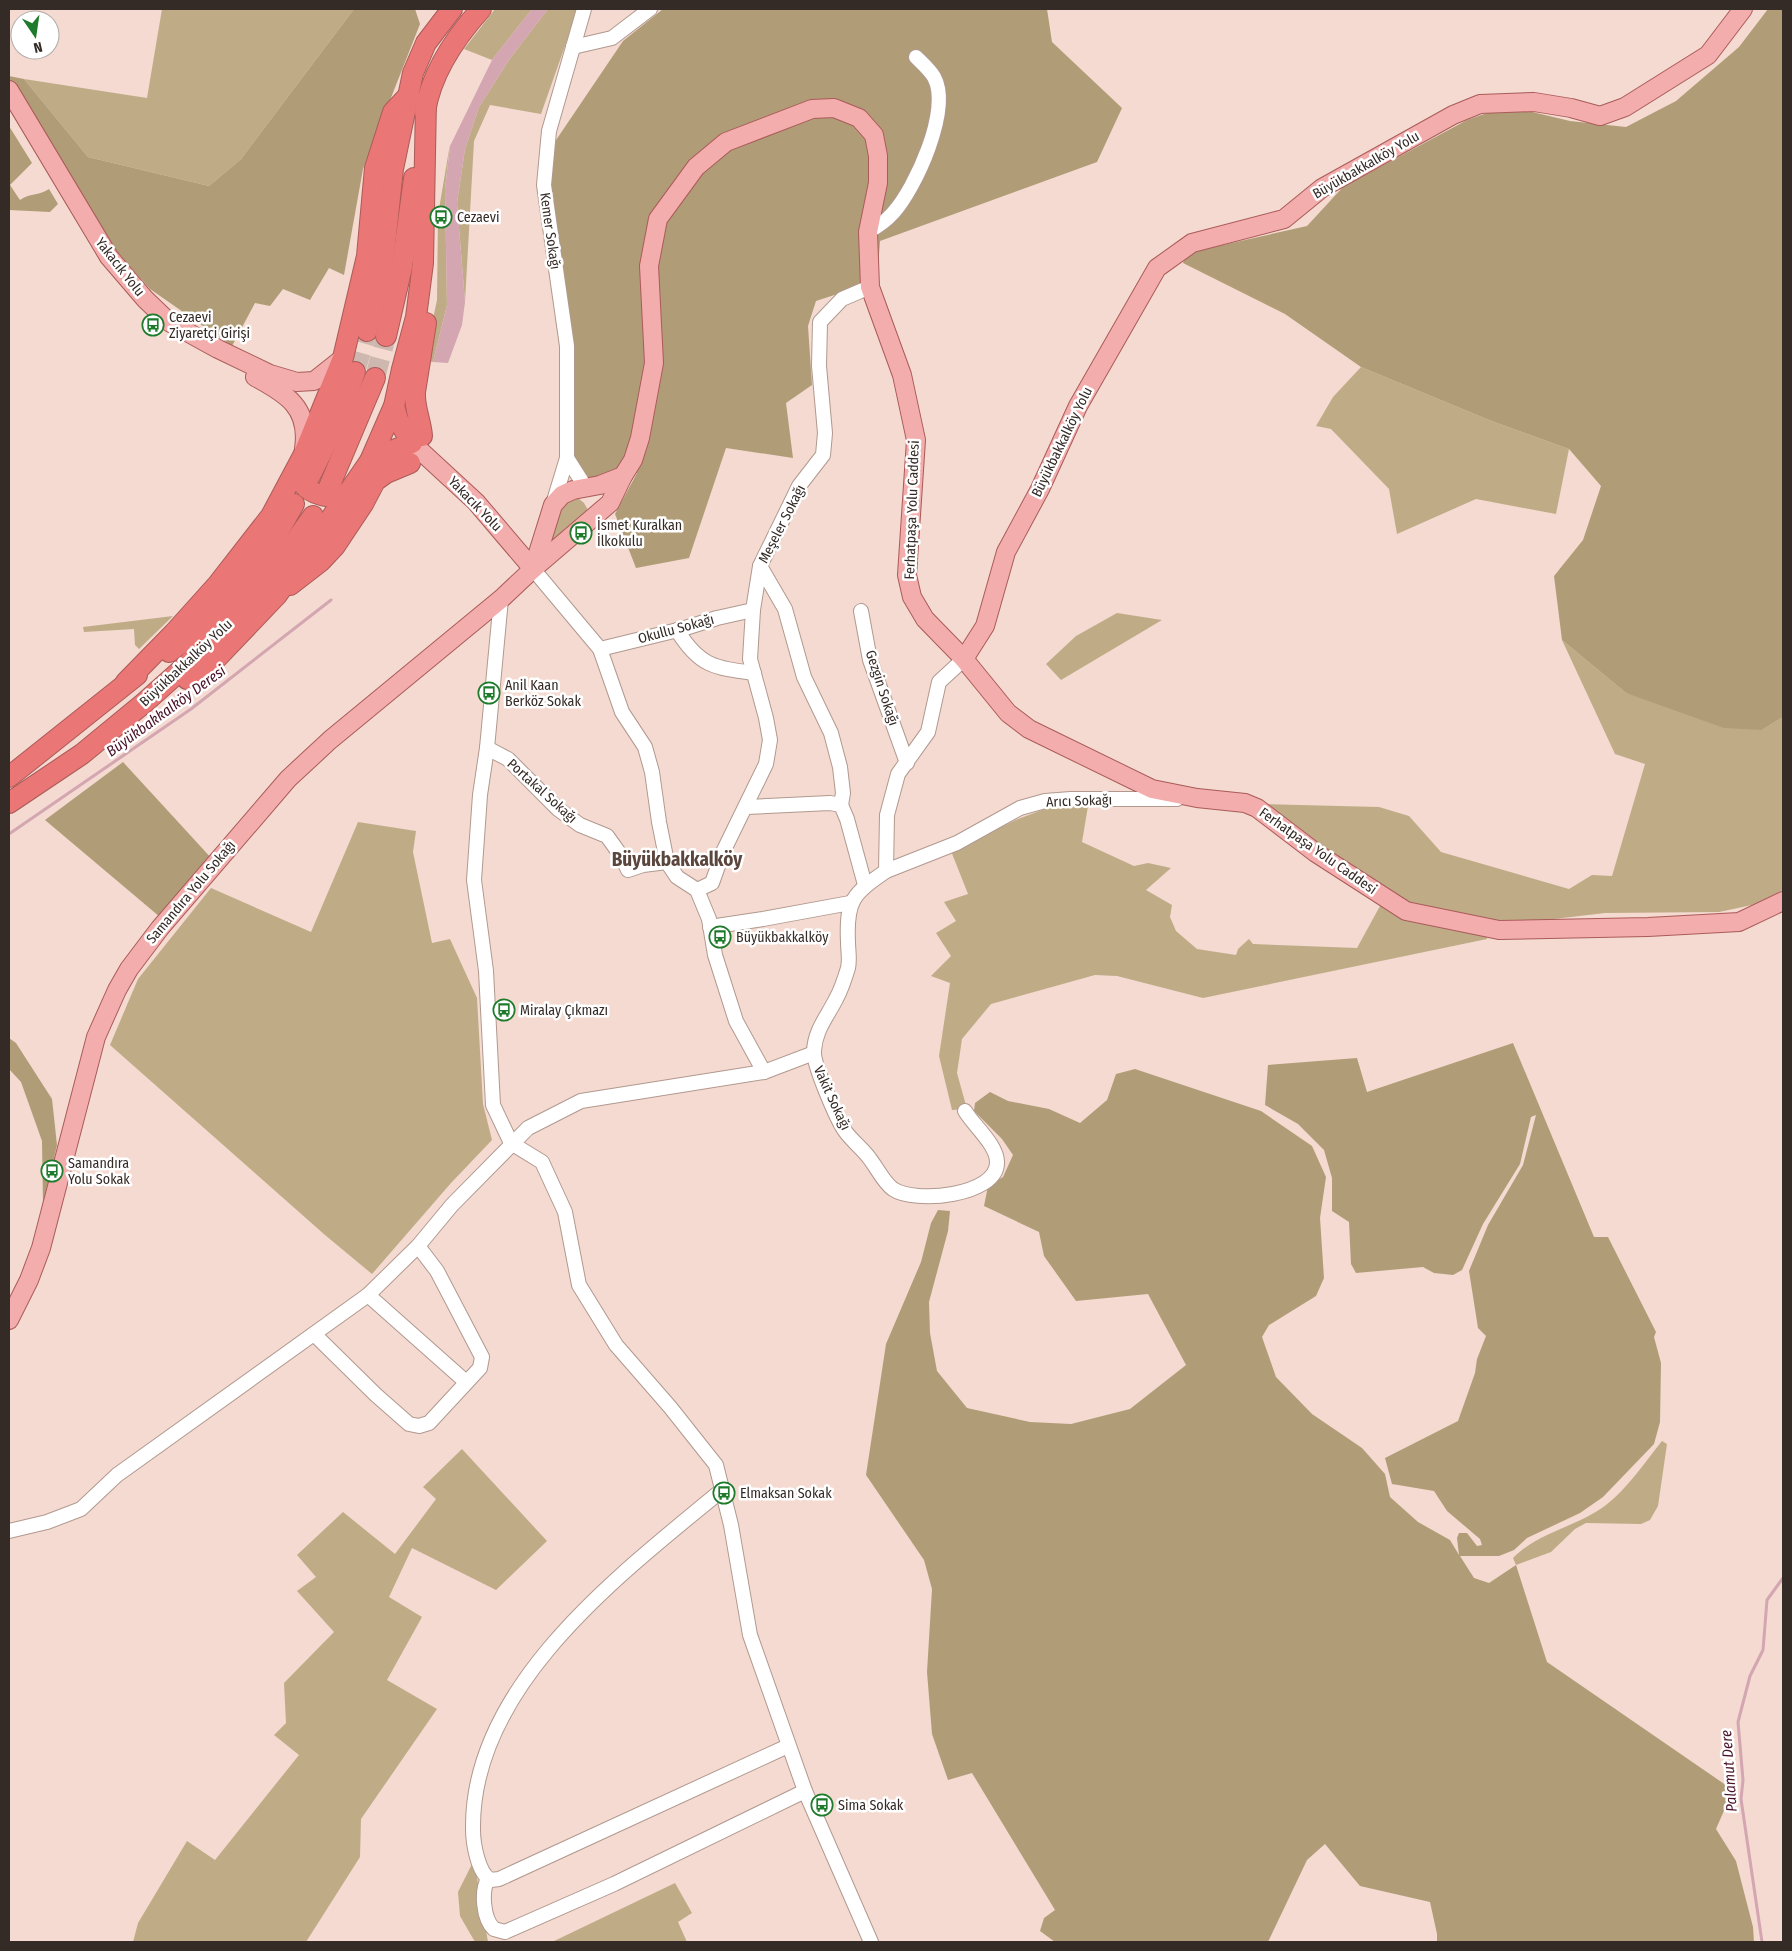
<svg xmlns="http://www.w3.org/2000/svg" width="1792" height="1951" viewBox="0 0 1792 1951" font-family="'Fira Sans Condensed',sans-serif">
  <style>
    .green { fill: #bfac87 }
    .forest { fill: #b09d77 }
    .water { fill: #d3a6b1 }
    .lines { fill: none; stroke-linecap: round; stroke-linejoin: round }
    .stream { stroke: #d3a6b1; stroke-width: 3 }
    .highway-tunnel { stroke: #ceb7ae; stroke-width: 20; stroke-dasharray: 20 10; stroke-linecap: butt }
    .minor-casing { stroke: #b1998f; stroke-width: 16 }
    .major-casing { stroke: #aa5b59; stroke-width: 20 }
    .highway-casing { stroke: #aa5b59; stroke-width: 22 }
    .minor { stroke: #fff; stroke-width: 14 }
    .major { stroke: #f2adac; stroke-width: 18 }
    .highway { stroke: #ea7675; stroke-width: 20 }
    .labels { text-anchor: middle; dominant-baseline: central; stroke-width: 5; stroke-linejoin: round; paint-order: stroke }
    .street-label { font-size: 14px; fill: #342a26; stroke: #fff }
    .poi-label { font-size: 14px; fill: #342a26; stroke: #fff; text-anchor: start }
    .water-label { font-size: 15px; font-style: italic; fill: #491126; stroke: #fff }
    .district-label { font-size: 19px; font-weight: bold; fill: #5b463e; stroke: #fff }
  </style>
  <rect width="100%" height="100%" fill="#f4dad0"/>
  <g class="green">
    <polygon points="162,9 354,9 241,159 209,186 88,157 24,79 147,98"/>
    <polygon points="495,9 532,9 492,60 464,49"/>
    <polygon points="548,9 578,9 541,114 490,105 474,141 465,302 457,203 465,149 479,107 511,57"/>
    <polygon points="450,144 445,189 447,305 433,362 424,361 437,300 438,215"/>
    <polygon points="1361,367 1489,420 1569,449 1556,514 1476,499 1397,534 1389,489 1331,429 1316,426 1333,397"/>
    <polygon points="578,498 584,503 588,510 544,553 561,507 568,499"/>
    <polygon points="1117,613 1162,620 1061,680 1046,664 1076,636"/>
    <polygon points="173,616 139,649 135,645 134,629 84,632 83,627"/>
    <polygon points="1562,640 1626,693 1762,730 1783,717 1783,890 1752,905 1719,912 1605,913 1520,923 1501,923 1412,906 1312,844 1265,804 1379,807 1409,816 1441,852 1569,889 1592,875 1612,876 1645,764 1615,754"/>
    <polygon points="1088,806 1082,842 1134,866 1148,863 1171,868 1146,890 1172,905 1170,917 1176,931 1197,949 1236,955 1238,949 1249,939 1253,944 1357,948 1380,906 1399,918 1486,932 1487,939 1203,998 1117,976 1095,975 991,1004 962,1039 957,1073 967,1109 952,1110 939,1056 950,983 931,976 951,956 936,933 956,921 944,902 968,894 951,851 1018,819 1045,809"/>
    <polygon points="358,822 416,831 413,852 432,943 450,939 477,998 483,1104 492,1140 451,1183 372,1274 325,1235 110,1045 138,979 211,888 311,932"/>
    <path d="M1662 1441 1667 1444 1658 1506 1650 1520 1641 1524 1586 1523 1575 1529 1551 1552 1516 1565 1513 1558C1538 1532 1577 1527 1606 1505 1628 1488 1645 1462 1662 1441Z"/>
    <polygon points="462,1449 547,1541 496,1590 412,1548 389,1597 422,1617 387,1680 437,1709 361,1819 360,1857 306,1942 133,1942 138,1923 187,1841 215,1860 299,1755 274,1735 286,1723 284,1683 334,1632 297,1591 316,1577 297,1555 343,1512 395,1554 436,1499 423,1487"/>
    <polygon points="474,1860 488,1942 475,1942 460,1916 458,1892"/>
    <polygon points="675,1883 692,1913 678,1922 687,1942 552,1942"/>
  </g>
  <g class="forest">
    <polygon points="354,9 415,9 420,24 363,169 344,275 329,268 310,300 283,289 270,306 255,303 232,346 150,289 104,237 9,79 9,76 24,79 88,157 209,186 241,159"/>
    <polygon points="663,9 1047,9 1052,42 1122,108 1097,162 880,241 877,281 816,301 808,326 812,385 786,403 793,458 726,448 689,558 636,568 615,514 637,473 624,464 608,481 583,484 571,447 545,202 550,149 623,41"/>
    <polygon points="1768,9 1783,9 1783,717 1762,730 1724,728 1626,693 1562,640 1554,576 1583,540 1601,486 1569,449 1489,420 1361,367 1285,314 1183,263 1185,257 1196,251 1307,226 1343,187 1467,120 1487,113 1528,111 1570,121 1626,127 1676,101 1739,47"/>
    <path d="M9 126 32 163 10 185 20 200C30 193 38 196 49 189L58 204 50 212 9 210Z"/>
    <polygon points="123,762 213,860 160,917 45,820"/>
    <polygon points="9,1038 16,1043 52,1099 57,1145 43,1205 42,1141 21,1082 9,1069"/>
    <polygon points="1513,1043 1594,1237 1608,1237 1656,1332 1654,1337 1661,1363 1660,1422 1654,1444 1603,1497 1580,1513 1527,1538 1514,1550 1499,1556 1460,1556 1474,1578 1489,1583 1516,1565 1547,1662 1733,1790 1716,1829 1736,1861 1753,1927 1754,1942 1437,1942 1437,1934 1430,1902 1360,1886 1325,1844 1307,1860 1268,1942 1055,1942 1040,1931 1044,1918 1055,1910 972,1773 948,1780 932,1734 927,1672 932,1589 924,1560 866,1475 886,1344 921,1262 931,1223 938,1210 950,1211 948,1231 929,1302 930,1333 937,1371 967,1408 1030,1422 1071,1424 1130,1409 1186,1365 1148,1294 1076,1301 1044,1256 1039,1232 984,1206 988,1186 1003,1177 1013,1155 1002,1139 974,1111 975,1103 990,1092 1008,1101 1049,1109 1080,1123 1107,1100 1116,1074 1135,1069 1261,1111 1312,1146 1326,1177 1320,1218 1324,1278 1316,1296 1269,1325 1262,1337 1276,1377 1312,1414 1362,1448 1385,1474 1390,1497 1418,1522 1450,1540 1459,1555 1457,1538 1459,1533 1467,1533 1477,1546 1482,1545 1480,1539 1447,1511 1434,1491 1392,1484 1385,1458 1458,1421 1475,1373 1477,1359 1486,1336 1478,1328 1469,1271 1488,1225 1523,1165 1536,1115 1531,1117 1520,1164 1483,1224 1462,1270 1453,1275 1434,1273 1423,1267 1356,1273 1351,1264 1349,1222 1332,1211 1332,1178 1324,1150 1298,1124 1265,1105 1268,1065 1357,1058 1367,1092"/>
  </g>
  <polygon class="water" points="532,9 548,9 511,57 479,107 465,149 457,203 465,302 462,325 448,363 433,362 447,305 445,189 450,146 492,60"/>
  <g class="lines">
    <g class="stream">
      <polyline points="9,834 191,709 331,600"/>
      <polyline points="1762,1942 1741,1799 1743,1780 1738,1722 1750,1676 1763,1650 1767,1600 1783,1578"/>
    </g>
    <g class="highway-tunnel">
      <polyline points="355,372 367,331"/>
      <polyline points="375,378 386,336"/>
    </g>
    <g class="minor-casing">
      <g id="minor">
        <polyline points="573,47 612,38 650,9"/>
        <path d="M868 232C877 227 886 221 893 213 915 189 952 109 934 77 930 70 922 63 916 57"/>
        <polyline points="567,458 586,488"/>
        <polyline points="553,504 567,458 567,346 544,185 549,131 584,9"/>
        <polyline points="760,566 785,609 804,677 831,733 840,767 843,793 841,805"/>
        <polyline points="533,569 600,649 622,712 645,747 652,772 659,822 667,862 677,877 697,890 709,919 715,955 736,1021 764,1072"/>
        <polyline points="501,599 487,748 480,795 474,880 486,971 493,1105 511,1143 542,1162 565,1212 579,1285 616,1345 670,1407 716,1465 731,1525 750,1635 805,1791 871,1942"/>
        <polyline points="861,611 870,660 907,763"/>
        <path d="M677 630C699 666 714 668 754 673"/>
        <polyline points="600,649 682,629 717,618 753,610"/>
        <path d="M964 659 939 682 928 732 898 774 887 815 886 871C853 894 846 900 848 942 848 950 850 960 848 968 845 978 841 990 836 999 827 1017 815 1030 814 1051 813 1064 837 1120 845 1131 852 1141 863 1149 870 1159 877 1168 884 1183 893 1189 914 1204 998 1196 997 1162 997 1145 974 1126 965 1111"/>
        <polyline points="487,748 508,759 558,809 580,825 607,836 622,857 628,870 643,865 667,862"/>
        <polyline points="746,807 830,803 841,805 847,819 865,885"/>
        <polyline points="886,871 957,843 1020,808 1045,801 1071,799 1177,799"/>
        <polyline points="697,890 712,883 723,852 766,764 770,740 766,718 750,659 753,610 760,566 799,486 823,455 825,433 819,366 820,322 842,299 870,287"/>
        <polyline points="710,927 763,919 850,903"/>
        <polyline points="368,1295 466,1382"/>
        <polyline points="314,1334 376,1395 409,1424 419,1426 429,1423 480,1368 482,1357 437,1271 418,1246"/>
        <path d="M722 1490C622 1573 471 1685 473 1829 473 1843 478 1874 491 1880L499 1879 788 1746"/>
        <polyline points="9,1531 47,1522 81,1509 117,1475 368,1295 418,1246 452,1205 528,1128 581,1101 764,1072 814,1053"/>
        <path d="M488 1879C481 1891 483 1919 494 1929L505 1932 614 1884 805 1791"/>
      </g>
    </g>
    <g class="major-casing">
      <g id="major">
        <polyline points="9,90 109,257 145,299 169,322 218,349 270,374 297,382 314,381 343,358"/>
        <path d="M255 377C287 394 310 408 304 449"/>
        <polyline points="412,443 476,502 533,569"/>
        <polyline points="533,569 553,505 562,495 573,490 600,485 623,476"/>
        <polyline points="964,659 985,626 1006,552 1040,489 1078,406 1157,268 1192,243 1284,219 1322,188 1453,115 1480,104 1534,102 1571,108 1600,116 1625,107 1708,55 1743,9"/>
        <polyline points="9,1320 29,1280 41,1248 96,1037 117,990 129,969 160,928 288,779 330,740 501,599 533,569 610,503 623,476 633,460 640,438 654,363 649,266 658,219 696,167 726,142 812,109 834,108 859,118 874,135 878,156 878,183 868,232 870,287 902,375 916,440 907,575 912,597 925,619 964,659 1008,713 1029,729 1152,789 1197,798 1245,803 1257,808 1316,853 1406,911 1499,930 1648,927 1739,922 1783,901"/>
      </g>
    </g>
    <g class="highway-casing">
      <g id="highway">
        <path d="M425 112C431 73 455 38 481 9"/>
        <polyline points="367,331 383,264 393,169 413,73 426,43 452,9"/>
        <polyline points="386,336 402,267 414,178"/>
        <path d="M422 436C421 421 414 408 415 392L426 323"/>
        <path d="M303 457C302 464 301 471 301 477 303 494 327 497 340 498L350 490 370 461 394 406 402 369 416 317 423 263 426 100"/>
        <polyline points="370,461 388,452 412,443 398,420 394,406"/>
        <polyline points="310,476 341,413 355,372"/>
        <polyline points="329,487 375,378"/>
        <polyline points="290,585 321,561 335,546 363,504 375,481 386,473 410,463"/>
        <path d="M169 652C222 615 263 561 294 504"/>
        <polyline points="187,679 215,660 277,595 350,491"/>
        <polyline points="126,682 174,633 218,584 271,516 303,456 343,358 367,256 375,168 393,112 408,96"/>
        <polyline points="9,777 137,675"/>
        <polyline points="9,803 82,754 144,703 218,637 268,579 313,516"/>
      </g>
    </g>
    <use href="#minor" class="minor"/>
    <use href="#major" class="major"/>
    <use href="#highway" class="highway"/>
  </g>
  <defs>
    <g id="bus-ring" transform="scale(1.125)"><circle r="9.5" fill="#fff" stroke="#1e7b2b" stroke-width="1.5"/><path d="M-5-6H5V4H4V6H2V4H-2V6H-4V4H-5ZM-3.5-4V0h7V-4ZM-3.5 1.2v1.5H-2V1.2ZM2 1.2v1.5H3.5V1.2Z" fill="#1e7b2b"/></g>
  </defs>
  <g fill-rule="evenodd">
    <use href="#bus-ring" x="441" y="217"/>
    <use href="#bus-ring" x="153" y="325"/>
    <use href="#bus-ring" x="581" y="533"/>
    <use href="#bus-ring" x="489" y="693"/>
    <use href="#bus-ring" x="720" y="937"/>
    <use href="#bus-ring" x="504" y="1010"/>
    <use href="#bus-ring" x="52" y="1171"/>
    <use href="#bus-ring" x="724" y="1493"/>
    <use href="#bus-ring" x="822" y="1805"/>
  </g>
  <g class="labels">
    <g class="street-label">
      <text transform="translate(1366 165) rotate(-30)">Büyükbakkalköy Yolu</text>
      <text transform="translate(550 231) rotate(82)">Kemer Sokağı</text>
      <text transform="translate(120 267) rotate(52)">Yakacık Yolu</text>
      <text transform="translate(1062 442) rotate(-64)">Büyükbakkalköy Yolu</text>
      <text transform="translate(475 504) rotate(46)">Yakacık Yolu</text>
      <text transform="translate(912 510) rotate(-88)">Ferhatpaşa Yolu Caddesi</text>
      <text transform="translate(782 524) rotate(-63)">Meşeler Sokağı</text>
      <text transform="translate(676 629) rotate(-15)">Okullu Sokağı</text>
      <text transform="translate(186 663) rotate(-43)">Büyükbakkalköy Yolu</text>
      <text transform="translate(882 688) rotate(72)">Gezgin Sokağı</text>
      <text transform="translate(542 791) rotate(42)">Portakal Sokağı</text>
      <text transform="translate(1079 801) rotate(-2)">Arıcı Sokağı</text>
      <text transform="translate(1318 851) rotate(35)">Ferhatpaşa Yolu Caddesi</text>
      <text transform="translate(191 892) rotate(-50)">Samandıra Yolu Sokağı</text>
      <text transform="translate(832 1098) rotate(65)">Vakit Sokağı</text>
    </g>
    <g class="poi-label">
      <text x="457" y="217">Cezaevi</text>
      <text x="169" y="317">Cezaevi<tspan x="169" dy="16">Ziyaretçi Girişi</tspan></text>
      <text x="597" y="525">İsmet Kuralkan<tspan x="597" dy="16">İlkokulu</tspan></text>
      <text x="505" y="685">Anil Kaan<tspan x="505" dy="16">Berköz Sokak</tspan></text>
      <text x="736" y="937">Büyükbakkalköy</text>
      <text x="520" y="1010">Miralay Çıkmazı</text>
      <text x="68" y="1163">Samandıra<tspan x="68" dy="16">Yolu Sokak</tspan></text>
      <text x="740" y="1493">Elmaksan Sokak</text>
      <text x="838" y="1805">Sima Sokak</text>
    </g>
    <g class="water-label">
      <text transform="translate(166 711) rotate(-36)">Büyükbakkalköy Deresi</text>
      <text transform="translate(1729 1771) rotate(-94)">Palamut Dere</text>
    </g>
    <g class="district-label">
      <text x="677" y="859">Büyükbakkalköy</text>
    </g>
  </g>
  <rect width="1792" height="1951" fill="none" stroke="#342a26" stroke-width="20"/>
  <g transform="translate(35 35) rotate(167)"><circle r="24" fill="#ffffff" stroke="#aeaaa8"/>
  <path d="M0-4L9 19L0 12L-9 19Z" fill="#1e7b2b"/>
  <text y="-8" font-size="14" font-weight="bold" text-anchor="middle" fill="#342a26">N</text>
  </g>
</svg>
